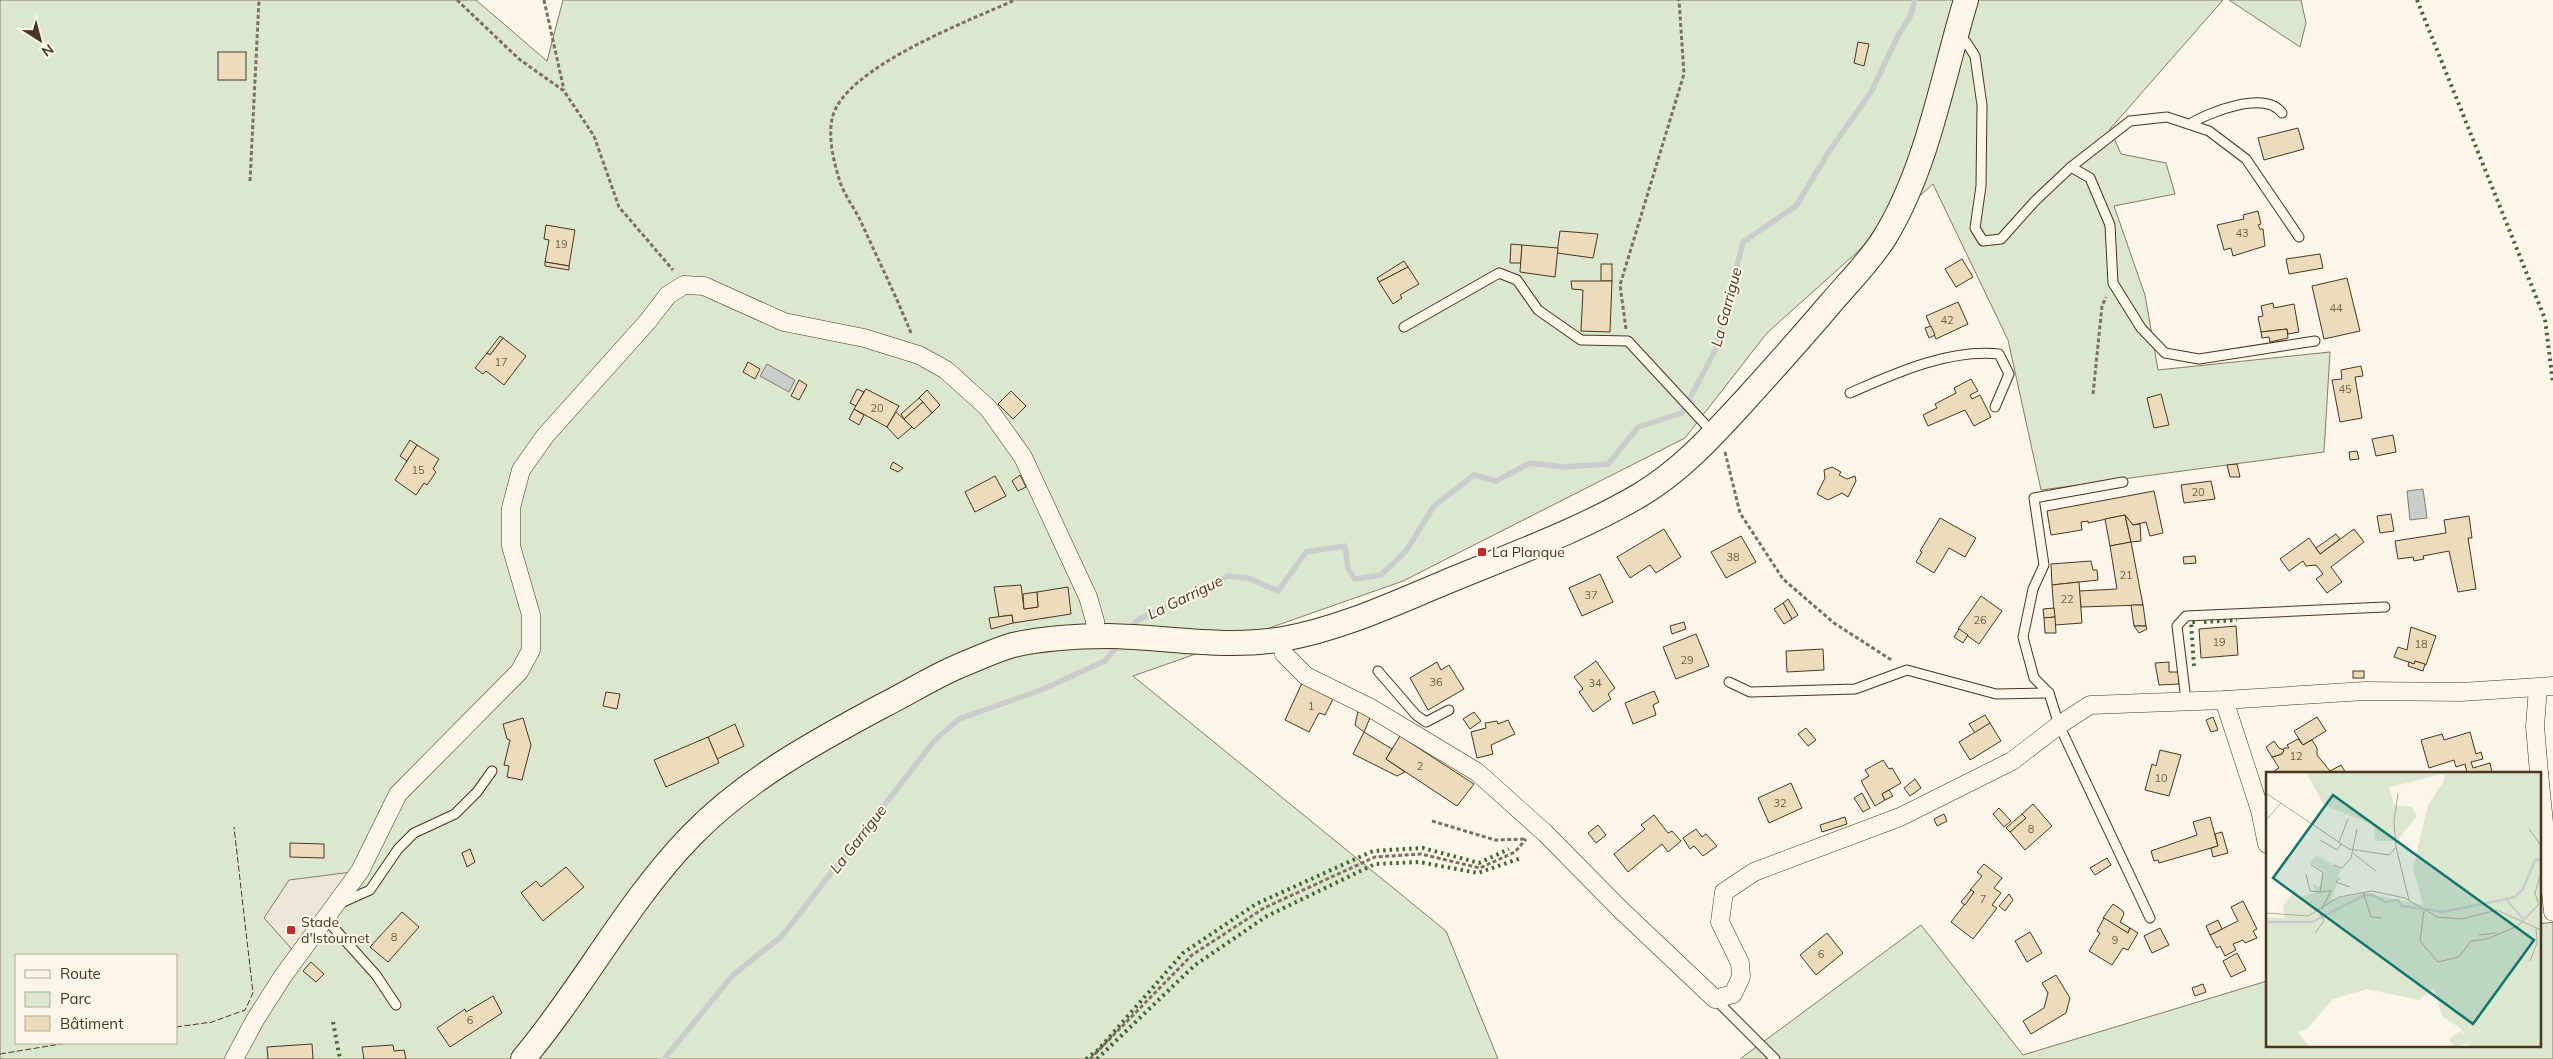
<svg xmlns="http://www.w3.org/2000/svg" width="2553" height="1059" viewBox="0 0 2553 1059" font-family="Mulish,sans-serif">
  <style>
    .green { fill: #dce7d0; stroke: #887966; fill-rule: evenodd }
    .parking { fill: #ede7d9; stroke: #887966 }
    .water { fill: #c9cecd; stroke: #887966 }
    .lines { fill: none; stroke-linecap: round; stroke-linejoin: round }
    .stream { stroke: #c9cecd; stroke-width: 5.5 }
    .building { fill: #ecdcbc; stroke: #4a3520 }
    .lane-casing { stroke: #4a3520; stroke-width: 11 }
    .street-casing { stroke: #4a3520; stroke-width: 19 }
    .secondary-casing { stroke: #4a3520; stroke-width: 26 }
    .path { stroke: #7f6f5c; stroke-width: 3; stroke-dasharray: 4 2.5; stroke-linecap: butt }
    .lane { stroke: #fbf6e9; stroke-width: 9 }
    .street { stroke: #fbf6e9; stroke-width: 18 }
    .secondary { stroke: #fbf6e9; stroke-width: 24 }
    .hedge { stroke: #436837; stroke-width: 4; stroke-dasharray: 2.5 4; stroke-linecap: butt }
    .fence { stroke: #4a3520; stroke-width: 1; stroke-dasharray: 6 2.5; stroke-linecap: butt }
    .poi-dot { fill: #c62828; stroke: #fbf6e9; stroke-width: 2 }
    .labels { text-anchor: middle; dominant-baseline: central; stroke-width: 4; stroke-linejoin: round; paint-order: stroke }
    .number-label { font-size: 11px; fill: #725f47 }
    .poi-label { font-size: 14px; fill: #4a3520; stroke: #fbf6e9; text-anchor: start }
    .water-label { font-size: 15px; font-style: italic; fill: #4a3520; stroke: #fbf6e9 }
    .inset-river { fill: none; stroke: #c9cecd; stroke-width: 2.5 }
    .inset-road { fill: none; stroke: #b4a999; stroke-width: 1 }
    .view { fill: #0f766e; fill-opacity: 0.15; stroke: #0f766e; stroke-width: 2.5 }
    .inset-edge { fill: none; stroke: #4a3520; stroke-width: 2.5 }
  </style>
  <rect width="100%" height="100%" fill="#fbf6e9"/>
  <g class="green">
    <path d="M0 0H476L547 61 563 0H2223L2110 129 2121 154 2166 163 2175 194 2114 206 2145 295 2158 370 2330 352 2324 452 2041 490 2008 340 1933 184 1767 333 1685 438 1403 581 1133 676 1446 931 1498 1059H0ZM16 955H176V1043H16Z"/>
    <polygon points="2229,0 2301,0 2306,23 2300,47"/>
    <polygon points="2553,922 2553,1059 1740,1059 1921,925 2023,1055 2267,981 2267,1045 2539,1045 2539,924"/>
  </g>
  <polygon class="parking" points="360,871 298,956 264,918 289,880"/>
  <g class="water">
    <polygon points="767,364 795,380 789,392 760,376"/>
    <polygon points="2423,489 2427,518 2410,520 2407,491"/>
  </g>
  <g class="lines">
    <g class="stream">
      <polyline points="1130,630 1138,620 1228,576 1248,578 1278,591 1306,552 1345,546 1348,569 1355,579 1381,575 1406,551 1434,506 1474,475 1496,481 1530,463 1563,467 1608,464 1638,427 1682,413 1716,349 1743,242 1796,206 1830,150 1871,92 1899,34 1910,17 1915,0"/>
      <polyline points="664,1059 733,975 782,936 935,740 959,719 1041,690 1105,661 1120,643"/>
    </g>
  </g>
  <g class="building">
    <polygon points="1858,42 1869,44 1864,66 1854,63"/>
    <rect x="218" y="52" width="28" height="28"/>
    <polygon points="2298,128 2304,149 2264,160 2258,138"/>
    <polygon points="2258,211 2261,224 2258,225 2260,229 2263,229 2265,246 2233,256 2231,248 2224,250 2217,225 2244,219 2243,215"/>
    <polygon points="546,225 575,230 569,266 545,262 549,240 544,239"/>
    <polygon points="1560,231 1598,234 1593,258 1557,253"/>
    <polygon points="1511,244 1522,245 1521,263 1510,263"/>
    <polygon points="1522,245 1558,248 1555,277 1520,272"/>
    <polygon points="2320,254 2323,268 2289,274 2286,259"/>
    <polygon points="1962,259 1973,277 1956,287 1945,269"/>
    <polygon points="1404,261 1408,267 1379,282 1377,278"/>
    <polygon points="545,262 569,266 569,270 545,266"/>
    <rect x="1601" y="264" width="11" height="17"/>
    <polygon points="1408,267 1419,284 1400,295 1402,298 1393,304 1379,282"/>
    <polygon points="2347,278 2360,331 2324,339 2312,286"/>
    <polygon points="1571,281 1612,281 1610,332 1581,331 1583,290 1572,289"/>
    <polygon points="1958,302 1968,324 1936,339 1926,316"/>
    <polygon points="2273,303 2274,308 2294,304 2299,332 2288,334 2287,329 2261,332 2258,317 2263,316 2261,306"/>
    <polygon points="1931,326 1935,335 1929,338 1925,328"/>
    <polygon points="2287,329 2288,338 2270,342 2269,337 2262,338 2261,332"/>
    <polygon points="500,336 503,338 490,355 487,353"/>
    <polygon points="503,338 526,356 504,385 486,371 483,374 475,368 487,353 490,355"/>
    <polygon points="748,362 760,369 755,379 743,372"/>
    <polygon points="2361,366 2363,376 2355,377 2362,418 2340,422 2332,380 2342,379 2341,370"/>
    <polygon points="1971,379 1978,391 1970,395 1972,399 1980,395 1991,417 1974,426 1965,410 1928,426 1923,415 1937,408 1935,404 1956,393 1954,388"/>
    <polygon points="799,380 807,385 799,400 791,396"/>
    <polygon points="857,389 864,392 856,406 850,403"/>
    <polygon points="866,389 899,406 887,427 854,409"/>
    <polygon points="927,390 940,405 932,413 919,398"/>
    <polygon points="1011,391 1026,406 1013,419 998,404"/>
    <polygon points="2161,394 2169,425 2154,428 2147,398"/>
    <polygon points="919,398 923,402 904,419 901,414"/>
    <polygon points="923,402 932,413 914,429 904,419"/>
    <polygon points="854,409 864,415 859,425 849,419"/>
    <polygon points="896,412 912,427 898,439 887,427"/>
    <polygon points="2393,435 2396,452 2376,456 2372,439"/>
    <polygon points="410,440 417,445 407,461 400,456"/>
    <polygon points="417,445 439,459 433,469 436,472 427,485 424,483 416,495 395,480"/>
    <polygon points="2357,451 2359,459 2350,460 2349,452"/>
    <polygon points="893,462 903,468 898,472 890,468"/>
    <polygon points="2237,464 2240,477 2230,477 2227,465"/>
    <polygon points="1832,467 1841,472 1839,475 1847,479 1855,476 1856,481 1848,497 1842,493 1828,500 1817,494 1825,478 1824,470"/>
    <polygon points="1020,475 1026,487 1018,491 1012,481"/>
    <polygon points="995,476 1006,496 975,512 965,492"/>
    <polygon points="2211,481 2215,499 2184,503 2181,485"/>
    <polygon points="2154,491 2163,533 2150,536 2146,522 2133,525 2125,515 2088,523 2088,521 2081,522 2082,530 2051,535 2047,511"/>
    <polygon points="2391,514 2394,531 2380,533 2377,516"/>
    <polygon points="2125,515 2131,542 2110,546 2105,519"/>
    <polygon points="2125,515 2133,525 2140,524 2141,541 2131,542"/>
    <polygon points="2469,516 2472,538 2468,538 2476,589 2458,592 2449,551 2423,556 2424,559 2414,561 2413,557 2398,559 2395,541 2446,533 2444,520"/>
    <polygon points="1940,518 1976,538 1965,557 1949,548 1934,573 1916,562 1922,552 1920,551"/>
    <polygon points="1664,529 1681,557 1656,573 1650,565 1630,578 1617,557"/>
    <polygon points="2354,529 2364,542 2331,567 2342,582 2327,593 2316,579 2323,574 2316,565 2306,566 2303,561 2289,571 2280,559 2309,538 2320,554"/>
    <polygon points="2336,534 2340,539 2320,554 2316,548"/>
    <polygon points="1741,536 1756,562 1726,578 1711,552"/>
    <polygon points="2131,542 2143,605 2081,607 2079,591 2117,589 2110,546"/>
    <polygon points="2195,556 2196,563 2184,564 2183,557"/>
    <polygon points="2091,561 2093,570 2097,570 2098,580 2052,585 2051,564"/>
    <polygon points="1600,574 1613,602 1582,616 1569,588"/>
    <polygon points="2079,582 2082,623 2055,625 2052,585"/>
    <polygon points="1021,585 1024,609 1038,607 1037,592 1068,587 1071,614 1013,623 1012,615 999,617 994,587"/>
    <polygon points="1037,592 1038,607 1024,609 1023,594"/>
    <polygon points="1981,596 2002,611 1979,644 1958,629"/>
    <polygon points="1788,599 1798,615 1792,619 1783,603"/>
    <polygon points="1783,603 1792,619 1784,624 1774,609"/>
    <polygon points="2131,605 2143,605 2146,626 2134,626"/>
    <polygon points="2054,608 2055,617 2044,618 2043,609"/>
    <polygon points="1012,615 1013,623 991,629 989,618"/>
    <polygon points="2055,617 2056,633 2045,633 2044,618"/>
    <polygon points="1684,622 1686,629 1672,634 1670,626"/>
    <polygon points="2134,626 2146,626 2147,629 2139,633"/>
    <polygon points="2236,626 2238,655 2201,658 2199,629"/>
    <polygon points="2411,627 2436,636 2426,665 2415,661 2414,664 2394,657 2398,647 2407,650"/>
    <polygon points="1959,629 1968,635 1963,643 1954,637"/>
    <polygon points="1696,634 1709,666 1676,679 1663,647"/>
    <polygon points="1823,649 1824,670 1787,672 1786,651"/>
    <polygon points="1596,661 1615,688 1608,694 1611,699 1593,712 1579,692 1583,689 1574,677"/>
    <polygon points="2415,661 2425,664 2423,671 2408,666 2409,662 2414,664"/>
    <polygon points="1437,662 1441,670 1449,665 1464,689 1428,710 1410,678"/>
    <polygon points="2169,662 2169,672 2179,672 2179,684 2159,685 2155,663"/>
    <rect x="2353" y="671" width="11" height="7"/>
    <polygon points="1302,683 1333,699 1325,715 1319,713 1309,732 1285,720"/>
    <polygon points="1654,691 1659,702 1653,705 1656,715 1633,724 1625,703"/>
    <polygon points="606,692 620,694 617,709 603,706"/>
    <polygon points="1358,711 1370,718 1364,732 1355,725"/>
    <polygon points="1474,712 1481,721 1470,729 1463,719"/>
    <polygon points="1985,715 1990,723 1975,733 1969,724"/>
    <polygon points="2213,717 2218,730 2211,732 2206,720"/>
    <polygon points="2317,717 2326,731 2303,745 2294,731"/>
    <polygon points="523,718 531,745 522,780 507,777 509,766 504,765 510,740 507,739 503,724"/>
    <polygon points="1508,720 1515,734 1491,745 1493,754 1477,758 1471,732 1486,728 1485,723 1497,721 1498,724"/>
    <polygon points="1990,723 2001,741 1970,760 1959,742"/>
    <polygon points="735,724 744,746 717,759 708,737"/>
    <polygon points="1806,728 1816,740 1808,746 1798,734"/>
    <polygon points="1364,732 1392,749 1386,759 1405,772 1397,776 1353,754"/>
    <polygon points="2470,732 2476,754 2481,752 2483,759 2471,762 2473,768 2490,763 2492,773 2467,773 2465,764 2456,767 2454,760 2429,768 2421,740 2442,734 2444,740"/>
    <polygon points="1400,736 1474,784 1457,806 1386,759"/>
    <polygon points="708,737 719,763 666,787 654,760"/>
    <polygon points="2298,739 2303,745 2312,740 2317,748 2317,755 2330,771 2341,765 2346,773 2275,773 2274,771 2279,768 2272,757 2282,754 2284,748 2289,748 2287,745"/>
    <polygon points="2274,741 2279,748 2284,750 2282,754 2272,757 2266,747"/>
    <polygon points="2160,750 2181,755 2169,796 2145,790 2152,764 2156,766"/>
    <polygon points="1883,760 1889,769 1892,768 1901,783 1882,794 1885,800 1875,806 1861,781 1869,776 1865,770"/>
    <polygon points="1915,779 1921,788 1910,796 1904,788"/>
    <polygon points="1791,783 1802,808 1769,823 1758,798"/>
    <polygon points="1889,790 1893,796 1885,800 1882,794"/>
    <polygon points="1862,793 1870,808 1863,812 1854,798"/>
    <polygon points="2033,804 2052,826 2025,850 2010,832 2026,818 2022,814"/>
    <polygon points="1999,808 2011,821 2004,827 1993,814"/>
    <polygon points="1944,814 1947,821 1937,826 1934,819"/>
    <polygon points="2022,814 2026,818 2010,832 2006,828"/>
    <polygon points="1654,815 1668,833 1672,831 1681,841 1668,852 1662,844 1628,872 1614,854 1645,829 1641,825"/>
    <polygon points="1845,817 1847,824 1822,832 1820,825"/>
    <polygon points="2210,817 2218,846 2159,863 2158,860 2154,861 2151,851 2197,835 2193,822"/>
    <polygon points="1598,825 1606,835 1596,843 1588,833"/>
    <polygon points="1696,829 1702,837 1706,834 1717,846 1703,856 1694,846 1690,849 1683,838"/>
    <polygon points="2222,832 2228,853 2213,857 2211,848 2218,846 2215,834"/>
    <polygon points="290,843 324,844 324,858 290,857"/>
    <polygon points="470,849 475,862 467,867 462,853"/>
    <polygon points="2107,858 2111,865 2095,875 2090,868"/>
    <polygon points="1984,864 2002,878 1994,888 2001,893 1992,905 1997,908 1973,939 1951,922 1974,892 1970,890 1982,876 1977,872"/>
    <polygon points="566,867 584,887 543,921 521,893 536,881 541,887"/>
    <polygon points="1971,890 1974,892 1965,905 1961,902"/>
    <polygon points="2009,894 2013,900 2005,911 1999,906"/>
    <polygon points="2243,901 2257,929 2253,931 2257,938 2245,943 2243,940 2233,944 2236,950 2225,956 2220,946 2217,948 2210,935 2238,921 2231,907"/>
    <polygon points="2113,904 2123,911 2124,914 2120,922 2130,928 2128,933 2103,918"/>
    <polygon points="402,912 419,927 388,962 370,947"/>
    <polygon points="2104,918 2128,933 2130,928 2138,933 2128,950 2123,948 2112,965 2089,951 2100,933 2097,931"/>
    <polygon points="2218,920 2222,929 2210,935 2206,926"/>
    <polygon points="2160,928 2169,945 2152,953 2144,936"/>
    <polygon points="2030,932 2042,953 2027,962 2015,941"/>
    <polygon points="1827,933 1843,953 1816,975 1800,955"/>
    <polygon points="2237,953 2246,970 2231,977 2223,961"/>
    <polygon points="311,962 324,974 316,982 303,971"/>
    <polygon points="2056,975 2070,998 2066,1013 2031,1034 2023,1021 2044,1008 2048,993 2042,983"/>
    <polygon points="2203,984 2206,992 2195,996 2192,988"/>
    <polygon points="493,996 502,1013 450,1047 437,1028 465,1009 466,1012"/>
    <polygon points="312,1044 313,1059 268,1059 267,1047"/>
    <polygon points="393,1045 394,1051 404,1050 406,1059 364,1059 362,1047"/>
  </g>
  <g class="lines">
    <g class="lane-casing">
      <g id="lane">
        <polyline points="1957,37 1966,42 1975,56 1982,105 1981,186 1975,228 1983,241 2001,239 2035,201 2071,167 2090,178 2110,225 2113,283 2141,328 2165,353 2199,359 2315,341"/>
        <path d="M2190 124C2209 112 2265 90 2282 113"/>
        <polyline points="2071,167 2130,121 2167,117 2209,131 2246,159 2299,237"/>
        <polyline points="1404,327 1499,273 1517,280 1538,310 1581,340 1628,341 1714,434"/>
        <path d="M1850 393C1896 373 1948 349 1999 354L2009 374 1995 407"/>
        <polyline points="2123,482 2034,498 2044,565 2033,589 2023,637 2034,678 2049,693 2059,725 2150,918"/>
        <polyline points="1378,671 1416,715 1426,722 1449,710"/>
        <polyline points="1729,682 1750,692 1855,689 1907,670 1996,694 2049,693"/>
        <polyline points="2186,700 2177,626 2186,616 2385,607"/>
        <polyline points="341,903 370,890 398,849 414,833 455,814 477,792 492,771"/>
        <polyline points="325,918 376,975 396,1005"/>
        <polyline points="1715,999 1775,1059"/>
      </g>
    </g>
    <g class="street-casing">
      <g id="street">
        <polyline points="1280,640 1284,654 1306,676 1369,707 1477,772 1545,833 1621,910 1715,999 1733,994 1741,977 1740,963 1720,922 1724,892 1754,872 1900,817 2012,761 2059,725 2090,705 2224,700 2365,691 2461,692 2553,686"/>
        <polyline points="2538,688 2535,726 2539,773"/>
        <polyline points="2224,700 2260,810 2267,844"/>
        <polyline points="2539,773 2553,912"/>
        <polyline points="234,1059 255,1020 283,976 360,871 398,794 519,672 531,650 531,615 511,546 511,508 521,470 545,436 648,321 668,295 684,285 704,286 784,322 864,338 919,355 946,370 988,408 1023,457 1088,597 1095,621 1096,637"/>
      </g>
    </g>
    <g class="secondary-casing">
      <path id="secondary" d="M523 1059C583 988 626 903 691 836 745 780 815 742 882 706 908 693 933 677 959 666 977 659 995 650 1013 645 1044 638 1078 636 1109 636 1167 637 1226 649 1283 639 1340 629 1393 604 1446 582 1511 555 1579 531 1640 495 1682 470 1714 434 1747 398 1775 367 1803 336 1830 304 1848 283 1870 261 1885 237 1928 166 1942 79 1966 0"/>
    </g>
    <g class="path">
      <polyline points="457,0 519,59 564,91 594,136 619,207 673,270"/>
      <polyline points="544,0 564,90"/>
      <polyline points="250,181 259,0"/>
      <polyline points="1626,329 1620,285 1684,74 1679,0"/>
      <path d="M911 333C896 296 878 259 861 222 855 209 845 196 840 182 834 162 828 140 832 119 842 68 971 20 1015 0"/>
      <polyline points="2093,394 2102,306 2106,297"/>
      <polyline points="1725,452 1740,513 1783,579 1834,623 1893,661"/>
      <polyline points="1432,821 1495,840 1526,839"/>
      <polyline points="1090,1059 1192,955 1264,908 1375,857 1421,854 1480,868 1515,852 1526,839"/>
    </g>
    <use href="#lane" class="lane"/>
    <use href="#street" class="street"/>
    <use href="#secondary" class="secondary"/>
    <g class="hedge">
      <polyline points="2417,0 2545,319 2553,383"/>
      <polyline points="2204,622 2237,620"/>
      <polyline points="2194,666 2191,622 2195,622"/>
      <polyline points="333,1022 340,1059"/>
      <polyline points="1086,1059 1099,1049 1183,953 1256,904 1373,851 1423,848 1479,863 1509,849"/>
      <polyline points="1097,1059 1195,965 1267,916 1375,864 1419,862 1478,873 1521,858"/>
    </g>
    <g class="fence">
      <polyline points="176,1027 212,1022 245,1010 253,993 234,827"/>
      <polyline points="0,1054 67,1043"/>
    </g>
  </g>
  <g class="poi-dot">
    <rect x="1477" y="547" width="10" height="10" rx="2.5"/>
    <rect x="286" y="925" width="10" height="10" rx="2.5"/>
  </g>
  <g class="labels">
    <g class="number-label">
      <text x="2242" y="233">43</text>
      <text x="561" y="244">19</text>
      <text x="2336" y="308">44</text>
      <text x="1947" y="320">42</text>
      <text x="501" y="362">17</text>
      <text x="2345" y="389">45</text>
      <text x="877" y="408">20</text>
      <text x="418" y="470">15</text>
      <text x="2198" y="492">20</text>
      <text x="1733" y="557">38</text>
      <text x="2126" y="575">21</text>
      <text x="1591" y="595">37</text>
      <text x="2067" y="599">22</text>
      <text x="1980" y="620">26</text>
      <text x="2219" y="642">19</text>
      <text x="2421" y="644">18</text>
      <text x="1687" y="660">29</text>
      <text x="1436" y="682">36</text>
      <text x="1595" y="683">34</text>
      <text x="1311" y="706">1</text>
      <text x="2296" y="756">12</text>
      <text x="1420" y="766">2</text>
      <text x="2161" y="778">10</text>
      <text x="1780" y="803">32</text>
      <text x="2031" y="829">8</text>
      <text x="1983" y="899">7</text>
      <text x="394" y="937">8</text>
      <text x="2115" y="940">9</text>
      <text x="1821" y="954">6</text>
      <text x="470" y="1020">6</text>
    </g>
    <g class="poi-label">
      <text x="1492" y="552">La Planque</text>
      <text x="301" y="922">Stade<tspan x="301" dy="16">d'Istournet</tspan></text>
    </g>
    <g class="water-label">
      <text transform="translate(1726 307) rotate(-75)">La Garrigue</text>
      <text transform="translate(1185 597) rotate(-26)">La Garrigue</text>
      <text transform="translate(858 839) rotate(-52)">La Garrigue</text>
    </g>
  </g>
  <g transform="translate(2266 772)">
    <rect width="275" height="275" fill="#fbf6e9"/>
    <path d="M40 0H275V275H203L202 271 188 275 183 267 194 259 200 266 195 257 176 244 168 216 153 228 101 217 67 227 41 257 32 260 43 275H0V145L19 146 17 134 29 117 32 125 49 121 47 112 53 115 59 99 44 91 50 83 75 97 66 127 100 121 157 133 147 96 162 33 178 9V2L123 15 128 33 146 35 151 44 131 69H109L108 53 58 33Z" fill="#dce7d0"/>
    <path class="inset-river" d="M240 127 249 125 257 117 269 88 275 87M160 137 176 140 240 127 257 147M0 150H46L99 123H107L119 130 132 128 136 134 156 137"/>
    <path class="inset-road" d="M0 21 83 77 123 83 130 75 143 128M0 48 15 31M47 53 59 34M263 57 275 74M54 68 71 78 75 72M73 70 82 47M130 75 128 49 132 22M87 81 110 99M45 93 57 100 54 120 65 119 56 137M68 93 76 96 85 86 91 57M40 102 44 119 54 120M74 106 70 110 84 115M97 120 105 145 116 146M272 131 269 121 275 101M158 139 154 169 172 190 193 185 205 169 221 167 252 154 275 130M0 141 42 144 73 125 106 119 139 126 171 145 196 147 231 138 275 158M49 161 58 149 53 139M213 163 231 161M264 189 271 171 270 155"/>
    <path class="view" d="M67 23 268 168 207 252 7 106Z"/>
    <rect width="275" height="275" class="inset-edge"/>
  </g>
  <rect x="15" y="954" width="162" height="90" fill="#fbf6e9" stroke="#b4a999"/>
  <rect x="25" y="970" width="25" height="8" fill="#fbf6e9" stroke="#b4a999"/>
  <text x="60" y="979" font-size="15" fill="#4a3520">Route</text>
  <rect x="25" y="992" width="25" height="15" fill="#dce7d0" stroke="#b4a999"/>
  <text x="60" y="1004" font-size="15" fill="#4a3520">Parc</text>
  <rect x="25" y="1016" width="25" height="15" fill="#ecdcbc" stroke="#b4a999"/>
  <text x="60" y="1029" font-size="15" fill="#4a3520">Bâtiment</text>
  <g transform="translate(40 40) rotate(144)" stroke="#fbf6e9" stroke-width="4" paint-order="stroke">
  <path d="M0-4L9 19L0 12L-9 19Z" fill="#4a3520"/>
  <text y="-8" font-size="14" font-weight="bold" text-anchor="middle" fill="#4a3520">N</text>
  </g>
</svg>
